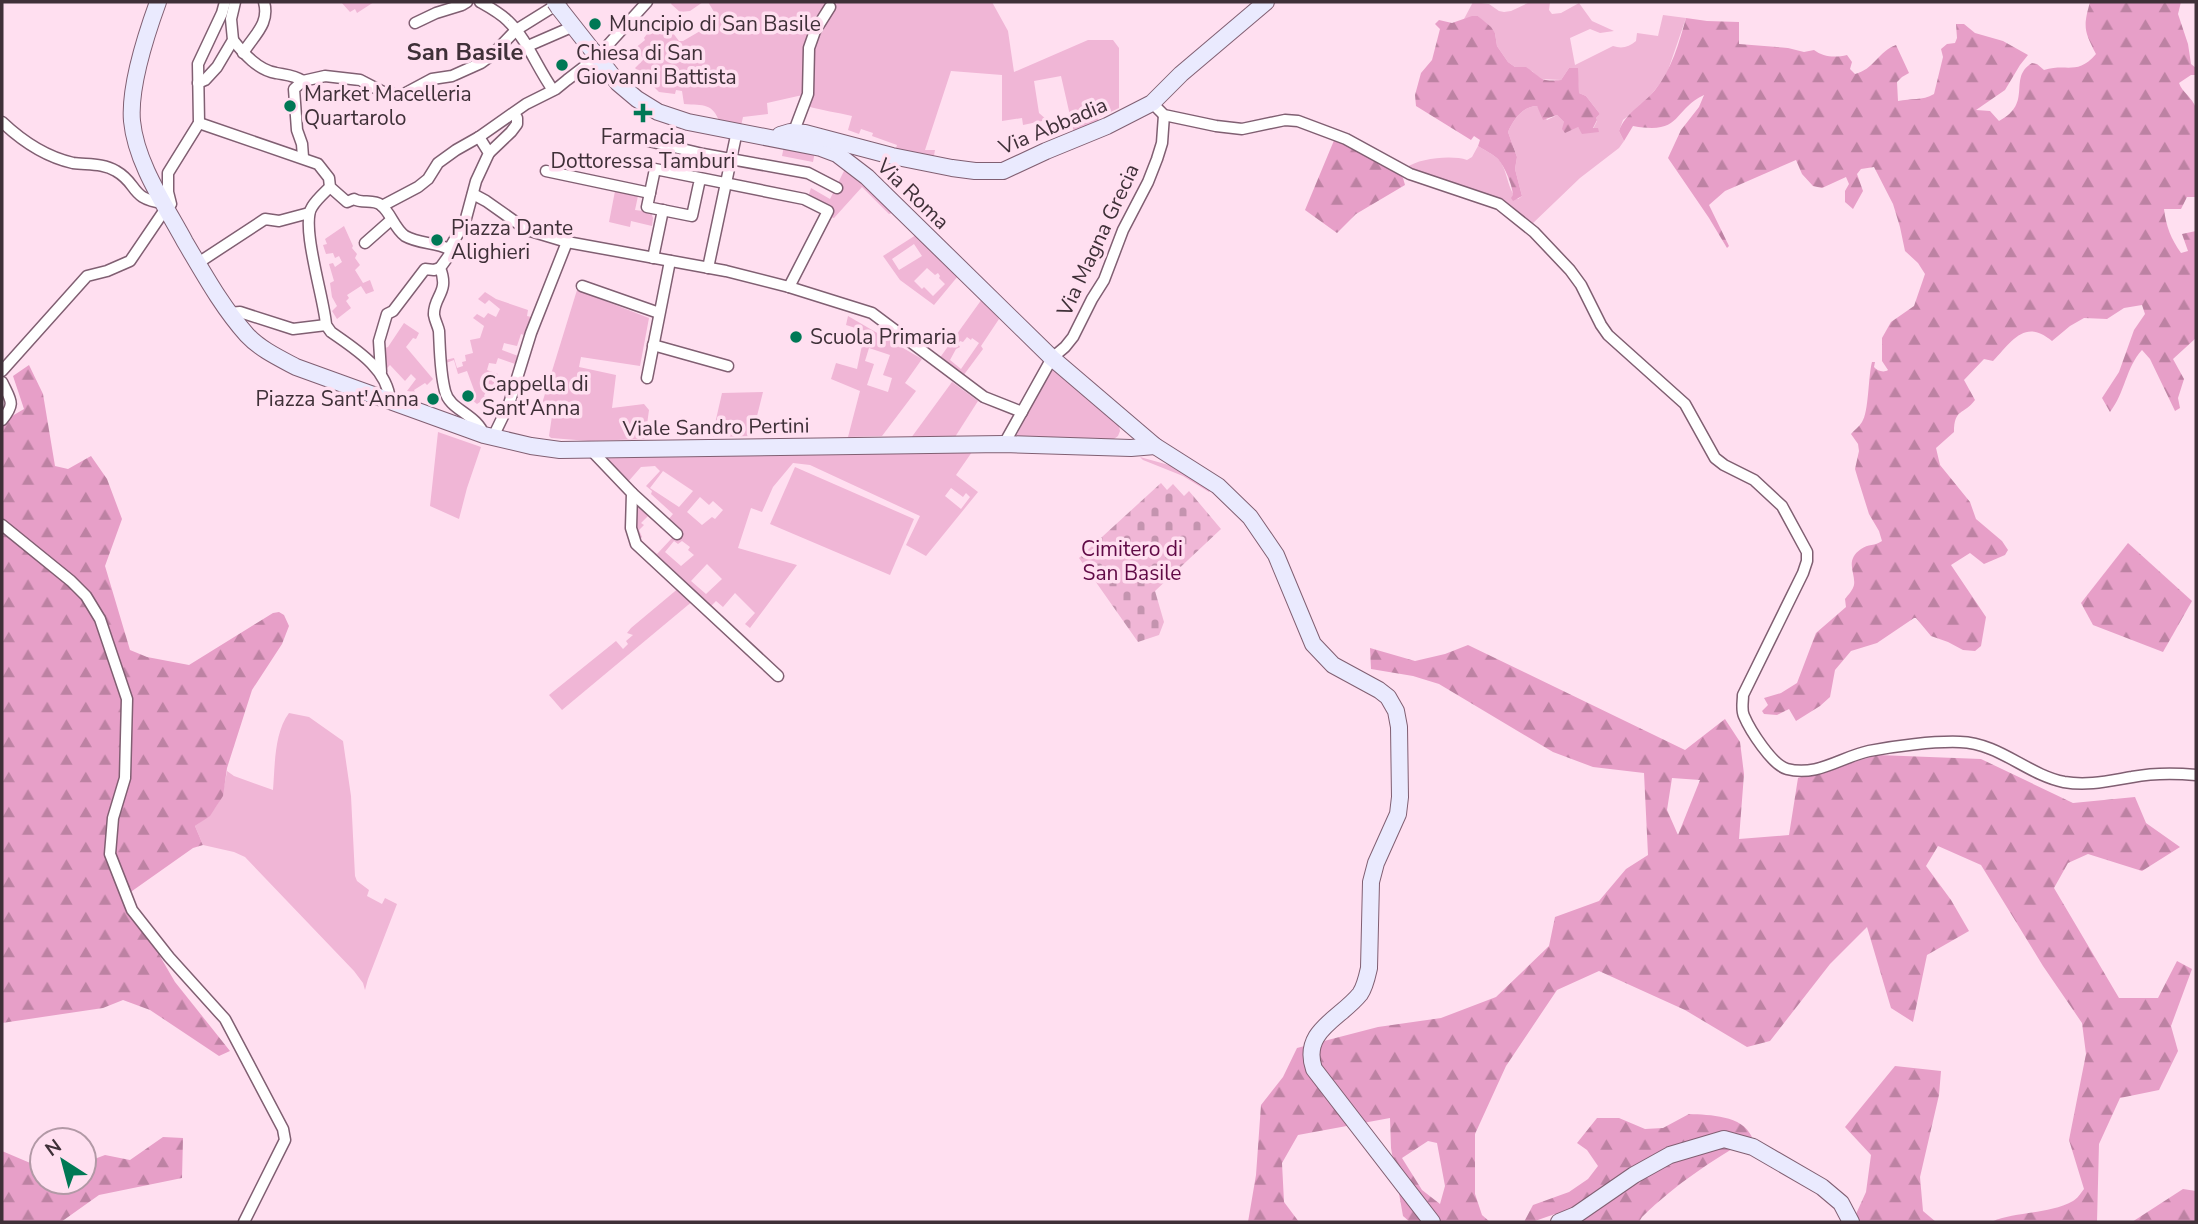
<svg xmlns="http://www.w3.org/2000/svg" width="2198" height="1224" viewBox="0 0 2198 1224" font-family="'Nunito Sans',sans-serif">
  <style>
    .grass { fill: #f0b6d6; fill-rule: evenodd }
    .forest { fill: url(#forest-firs); fill-rule: evenodd }
    .cemetery { fill: url(#cemetery-stones) }
    .lines { fill: none; stroke-linecap: round; stroke-linejoin: round }
    .street-casing { stroke: #805f72; stroke-width: 13 }
    .secondary-casing { stroke: #805f72; stroke-width: 18 }
    .street { stroke: #fff; stroke-width: 10 }
    .secondary { stroke: #eaeafe; stroke-width: 16 }
    .secondary-bridge-casing { stroke: #805f72; stroke-width: 18; stroke-linecap: butt }
    .secondary-bridge { stroke: #eaeafe; stroke-width: 16 }
    .poi-dot { fill: #007855; stroke: #ffdff0; stroke-width: 2.5 }
    .labels { text-anchor: middle; dominant-baseline: central; stroke-width: 7; stroke-linejoin: round; paint-order: stroke }
    .poi-label { font-size: 21px; fill: #3f3038; stroke: #ffdff0; text-anchor: start }
    .street-label { font-size: 21px; fill: #3f3038; stroke: #ffdff0 }
    .park-label { font-size: 21px; fill: #600a46; stroke: #ffdff0 }
    .quarter-label { font-size: 24px; font-weight: bold; fill: #3f3038; stroke: #ffdff0 }
  </style>
  <defs>
    <pattern id="forest-firs" width="22" height="20" patternUnits="userSpaceOnUse" patternTransform="scale(1.75)"><rect width="22" height="20" fill="#e79fc8"/><path d="M5 1l3.5 6h-7zM16 11l3.5 6h-7z" fill="#bd82a3"/></pattern>
    <pattern id="cemetery-stones" width="16" height="16" patternUnits="userSpaceOnUse" patternTransform="scale(1.75)"><rect width="16" height="16" fill="#f0b6d6"/><path d="M2 7V4a2 2 0 0 1 4 0v3zM10 15v-3a2 2 0 0 1 4 0v3z" fill="#c494af"/></pattern>
  </defs>
  <rect width="100%" height="100%" fill="#ffdff0"/>
  <g class="grass">
    <polygon points="341,2 374,2 357,13 355,9 350,12"/>
    <polygon points="672,2 703,2 690,11 680,12 671,4"/>
    <path d="M708 2H992L1008 31 1014 72 1088 40H1113L1119 48V108L1098 118 1100 124 1074 133 1061 76 1034 81 1039 113 1047 120 1023 125 1022 118 1002 121V75L951 71 925 150H935L933 161 895 151 897 145 872 136 873 133 861 129 859 134 848 130 852 116C837 112 823 111 807 106V94L767 103 768 114 743 117 741 126 720 123C712 102 704 106 684 104L682 91 676 90 675 94 659 92 635 68 644 59 640 55 635 60 628 54 645 40 644 38 658 19 663 20 679 41H683L719 20Z"/>
    <path d="M1473 2 1489 4 1499 11 1504 12 1511 11 1530 2H1550L1549 10 1552 14 1561 13 1579 3 1592 21 1614 31 1600 33 1590 29 1570 38 1575 65 1613 46C1622 49 1629 47 1636 41L1637 33 1658 36 1663 15 1686 18 1666 76 1646 101 1623 120 1619 131 1624 141 1619 148 1580 178 1531 225 1524 218 1406 168C1419 158 1452 155 1467 160L1472 157 1478 146C1484 150 1493 154 1498 159 1508 169 1507 191 1518 199L1522 196 1515 169 1517 157 1508 132C1513 120 1523 106 1537 106L1547 120 1557 115 1564 122V126L1578 127 1581 131 1593 129 1597 121 1596 118 1600 114 1586 96 1579 93 1577 68H1569L1561 80 1540 79 1532 71 1515 67 1508 62 1497 46 1495 33 1478 16 1464 19Z"/>
    <polygon points="784,146 815,151 813,162 782,156"/>
    <polygon points="846,167 895,210 892,213 889,214 862,187 834,218 830,217 833,209 808,197 811,188 830,199"/>
    <polygon points="615,191 638,196 635,210 651,212 653,218 652,226 631,221 630,227 609,222"/>
    <polygon points="344,226 353,246 352,248 357,254 355,258 360,265 355,270 363,283 370,280 374,291 366,294 361,286 347,295 349,298 346,301 351,308 337,319 332,311 337,306 332,297 330,283 334,281 329,264 333,263 335,267 342,262 339,256 335,258 333,253 326,254 323,245 327,244 325,239"/>
    <path d="M916 235 958 276 934 305 900 280 883 256ZM914 244 922 256 899 270 892 259ZM927 268 935 275 938 273 940 276 939 278 945 284 933 296 924 287 922 289 914 281Z"/>
    <polygon points="577,290 649,318 640,366 581,357 579,367 616,375 612,408 644,404 649,410 645,439 589,441 551,438 549,436 552,416 540,410"/>
    <polygon points="485,292 496,299 528,310 527,316 535,318 527,336 521,334 517,346 504,343 502,350 521,357 518,365 498,358 496,364 489,363 487,370 498,374 493,385 489,384 484,396 494,400 489,412 480,402 477,404 472,400 472,391 474,390 467,371 458,374 454,360 446,363 445,360 454,358 457,368 463,366 462,362 466,361 465,355 473,353 470,340 480,338 484,326 473,318 477,314 484,318 488,313 496,317 500,309 489,300 485,304 478,299"/>
    <path d="M982 299 999 319 981 346 983 349 963 376 939 359ZM967 337 971 340 972 338 979 343 961 369 950 360 956 349 960 347 958 344 960 341 963 342Z"/>
    <path d="M848 316 922 359 905 383 916 391 882 436 848 437 860 391 831 379 836 363 857 369 865 331 846 325ZM869 348 890 355 883 375 892 378 888 392 867 385 874 364 865 361Z"/>
    <polygon points="404,323 419,333 416,339 413,338 406,347 433,379 427,385 425,383 414,390 415,392 407,391 416,379 411,374 405,381 390,365 385,370 385,348 388,347"/>
    <polygon points="1052,366 1119,426 1120,431 1118,436 1110,442 1013,442"/>
    <polygon points="952,382 978,401 955,437 911,438"/>
    <polygon points="763,392 752,436 712,437 722,393"/>
    <polygon points="438,432 481,447 467,488 459,519 430,506"/>
    <path d="M972 452 956 475 978 492 926 556 906 545 920 516 810 465 793 463 773 487 762 512 751 508 738 548 797 565 750 628 745 624 755 613 735 593 723 607 716 601 710 607 642 544 634 526 633 492 600 456ZM655 466 660 471 646 486 652 491 651 494 673 514 668 520 627 483 641 467ZM663 471 693 491 679 507 650 488ZM951 488 963 497 966 493 970 497 961 509 945 496ZM700 497 709 505 713 501 723 510 715 519 712 517 702 525 687 512ZM648 516 672 538 657 554 640 539 642 537 639 530 644 525 641 523ZM674 541 678 544 682 541 690 547 688 550 694 555 681 566 665 552ZM707 564 722 579 706 594 691 581Z"/>
    <polygon points="1140,457 1176,467 1211,489 1209,492 1183,476 1143,460"/>
    <polygon points="795,467 914,519 890,575 770,524"/>
    <polygon points="680,587 694,600 562,710 549,695 616,641 623,649 628,644 626,641 633,635 627,633 631,628"/>
    <path d="M289 713 309 717 343 741 351 796 355 876 357 881 369 890 367 896 382 904 385 898 397 904 368 979 365 990 363 983 354 971 245 857 234 852 203 845 195 826C219 809 222 800 227 771L234 776 273 790C275 766 274 733 289 713Z"/>
  </g>
  <g class="forest">
    <path d="M2090 2H2181L2178 14 2188 44 2191 64 2196 68V75H2191L2179 83C2182 92 2192 97 2196 108V197H2187L2181 209H2164C2166 226 2171 239 2181 253L2188 251 2182 234 2196 231V338L2173 359 2184 379 2178 398 2180 408 2175 411 2150 359 2142 350C2126 367 2125 393 2110 412L2102 398 2119 372 2134 330 2145 314 2142 305 2124 308 2107 319 2084 318 2070 326 2052 341C2025 318 2012 341 1993 361L1984 359 1964 380 1975 400C1964 415 1954 408 1954 432L1936 448 1940 465 1970 502 1976 519 2002 541 2008 550 2005 555 1984 564 1970 553 1951 565 1986 617 1981 646 1975 651 1963 650 1948 642 1931 636 1916 618H1914L1877 643 1851 651 1835 670 1830 697 1820 706 1796 721 1789 709 1777 715 1764 714 1762 711 1768 705 1764 698 1781 693 1797 683 1816 633 1846 607 1845 599C1848 595 1853 590 1854 585 1856 573 1844 561 1861 549 1868 544 1875 546 1882 541L1879 531 1869 514 1858 479 1855 469 1859 451 1858 444 1851 434C1854 430 1859 427 1862 422 1869 412 1868 377 1872 362H1875L1874 367C1877 371 1884 373 1888 370L1882 361V338L1891 322 1914 306 1925 274 1918 263 1905 251 1900 227 1893 204 1874 167 1861 169 1857 174 1863 191 1853 209 1845 202V191L1849 184 1846 177 1822 188 1813 186 1802 174 1796 160 1725 191 1709 205 1729 246 1727 248 1709 218 1668 158 1681 130 1699 107 1704 95C1671 111 1683 135 1633 126L1624 141 1619 131C1625 113 1644 104 1655 90 1672 69 1679 43 1686 18L1707 21 1739 22V44L1788 48 1804 52 1814 50C1823 57 1835 58 1847 55L1852 62 1850 69 1855 74C1873 70 1879 51 1896 45L1909 73 1902 77 1897 82 1898 101C1911 98 1922 101 1934 94L1943 57 1941 49 1947 44 1955 43 1957 38 1956 24H1964L1975 33 2003 41 2028 55 2020 65 2005 90 1976 110 1990 111 1999 121C2034 103 2007 78 2032 63L2037 64 2044 70C2067 63 2077 76 2096 54 2084 31 2083 27 2090 2Z"/>
    <path d="M1472 16H1478L1491 27 1495 33 1497 46 1508 62 1515 67H1526C1543 78 1538 82 1561 80L1569 68H1578L1579 93 1586 96 1600 114 1596 118 1597 120 1593 128H1598L1599 132 1582 134 1578 127 1565 133 1562 129 1564 122 1557 115 1543 120 1537 106C1523 106 1513 120 1508 132L1517 157 1515 169 1522 196 1513 201 1511 198 1513 195C1512 184 1505 167 1498 159 1493 154 1484 150 1478 146L1480 140 1474 136 1471 140 1416 106 1415 95 1421 73 1432 60 1440 29 1435 24 1439 20 1452 23Z"/>
    <polygon points="1335,138 1399,173 1403,178 1405,185 1356,214 1337,233 1305,210"/>
    <polygon points="29,365 43,394 55,466 68,469 91,456 107,479 122,519 105,566 130,650 147,657 189,665 273,613 279,612 284,615 289,626 282,644 252,690 227,768 223,796 210,816 195,826 203,845 193,848 125,896 175,982 230,1051 219,1056 150,1010 123,1000 103,1008 2,1023 2,422 24,409 13,376"/>
    <polygon points="2128,543 2192,601 2163,652 2093,625 2081,603"/>
    <path d="M1468 645 1685 750 1725 719 1740 742 1744 774 1739 839 1789 835 1798 778 1878 755 1981 759 2073 803 2135 797 2146 823 2180 847 2142 871 2088 854 2068 863 2054 888 2119 998H2158L2177 961 2192 969 2171 1026 2178 1051 2159 1090 2120 1098 2099 1144 2097 1222H1991C2016 1211 2047 1215 2073 1201 2077 1199 2081 1193 2084 1189L2069 1140 2086 1054 2082 1023 2043 966 1981 865 1938 846 1926 866 1951 900 1969 931 1927 955 1913 1022 1891 1008 1867 927 1830 964 1770 1041 1747 1047 1685 1010 1599 971 1557 990 1506 1066 1475 1134V1194L1482 1215 1490 1222H1410L1403 1216 1391 1148 1390 1118 1298 1135 1282 1163 1284 1202 1299 1222H1248L1256 1175 1261 1105 1283 1077 1297 1048 1378 1027 1441 1018 1496 997 1549 946 1555 917 1599 901 1626 869 1648 855 1644 773 1593 767 1553 752 1439 684 1413 676 1371 669 1370 648 1415 661 1445 654ZM1672 778 1700 780 1678 835 1667 810ZM1428 1141 1437 1143 1445 1186 1440 1204 1422 1190 1402 1158Z"/>
    <polygon points="1895,1066 1941,1071 1939,1095 1920,1177 1923,1211 1936,1222 1857,1222 1856,1214 1866,1192 1871,1155 1845,1127"/>
    <path d="M1689 1114C1710 1115 1742 1115 1752 1137 1710 1162 1677 1183 1642 1217L1639 1222H1563L1555 1214 1532 1222H1524L1533 1205 1569 1192 1588 1179 1598 1166 1587 1150 1577 1143 1597 1118H1619L1645 1129 1663 1128Z"/>
    <polygon points="163,1137 183,1138 182,1178 99,1195 61,1222 2,1222 2,1151 42,1168 42,1182 84,1182 84,1163 105,1155 130,1160"/>
    <polygon points="2183,1189 2196,1191 2196,1222 2132,1222"/>
  </g>
  <polygon class="cemetery" points="1161,483 1167,490 1173,484 1184,496 1189,491 1221,529 1155,591 1164,622 1159,635 1138,642 1079,558"/>
  <g class="lines">
    <g class="street-casing">
      <g id="street">
        <path d="M480 2C489 7 500 13 508 21 527 39 537 68 553 90"/>
        <polyline points="415,23 436,13 462,5 467,2"/>
        <path d="M233 40C244 54 258 70 276 73 286 75 294 75 303 81"/>
        <polyline points="528,46 574,26"/>
        <path d="M243 53C254 35 270 24 264 2"/>
        <polyline points="198,83 205,80 217,67 233,40 231,19 235,2"/>
        <path d="M1152 103 1164 115 1216 126 1242 129 1285 120 1298 121 1346 139 1410 174 1499 204 1534 232 1570 270 1581 285 1601 325 1608 335 1685 404 1715 458 1724 465 1754 480 1782 506 1807 552V561L1803 573 1743 695C1743 702 1741 710 1744 716 1750 730 1772 765 1787 769 1817 777 1841 757 1869 751 1895 746 1934 741 1960 742 1999 743 2028 775 2064 782 2088 786 2108 781 2132 777 2153 773 2175 773 2196 775"/>
        <path d="M2 122C21 140 46 157 73 163 87 165 103 163 116 171 139 184 129 199 164 203"/>
        <path d="M199 123 318 164 329 178 330 187 347 202 354 199C362 204 373 199 381 205 391 213 394 228 405 236 419 244 435 242 449 249"/>
        <polyline points="794,131 808,94 809,48 815,31 830,7"/>
        <path d="M479 137 489 153 476 181 465 222 449 249 450 254 440 268C450 293 433 296 434 315 435 321 438 326 439 331 440 351 440 372 445 391 449 410 477 414 484 435"/>
        <polyline points="632,137 703,154 808,173 837,188"/>
        <polyline points="489,153 511,132 517,124 517,118 514,113"/>
        <polyline points="303,157 302,144 297,130 294,89 303,81 325,76 360,80 387,94 404,94 432,79 452,76 481,63 492,55 516,30 561,2"/>
        <polyline points="546,171 650,193"/>
        <polyline points="700,179 692,216 647,207 655,169 804,199 828,211 789,287"/>
        <path d="M330 187C324 193 316 200 312 207 300 225 325 302 326 325L331 332C355 349 387 368 390 400"/>
        <polyline points="473,194 486,201 527,230 567,242 726,271 789,287 872,313 984,397 1022,412"/>
        <polyline points="382,206 418,187 428,179 438,163 456,150 479,137 526,104 556,89 567,80 597,57 647,2"/>
        <polyline points="365,243 391,220"/>
        <polyline points="653,258 663,210"/>
        <polyline points="198,263 265,219 279,221 309,213"/>
        <polyline points="708,268 737,131"/>
        <polyline points="582,286 659,313"/>
        <polyline points="229,313 240,312 293,329 326,325"/>
        <polyline points="653,345 728,366"/>
        <polyline points="2,371 87,276 107,271 130,261 166,208 171,204 168,192 168,173 199,123 198,64 222,13 225,2"/>
        <polyline points="381,372 379,341 387,314 393,311 425,269 434,270 440,268"/>
        <polyline points="647,378 670,261"/>
        <path d="M2 382C11 401 16 403 2 420"/>
        <polyline points="493,437 509,404 531,333 567,242"/>
        <polyline points="1004,444 1052,358 1065,347 1073,337 1092,299 1104,280 1123,230 1148,182 1157,159 1162,143 1164,115"/>
        <polyline points="590,449 632,493 631,528 636,544 778,676"/>
        <polyline points="632,493 677,534"/>
        <polyline points="2,525 71,581 86,596 100,619 127,699 125,778 113,818 110,854 132,910 169,957 225,1019 283,1129 285,1140 244,1222"/>
      </g>
    </g>
    <g class="secondary-casing">
      <g id="secondary">
        <path d="M158 2C146 35 129 86 132 121 136 163 165 205 185 242 204 274 222 307 247 335 260 349 279 358 296 367L484 435 531 446 560 450 1004 444 1131 448 1155 446"/>
        <path d="M559 8 618 83 637 99 658 112 688 122 821 148 837 154 867 177 1052 358 1155 446 1218 486 1250 517 1276 555 1313 644 1333 665 1379 690 1388 697 1396 711 1399 727 1400 797 1398 814 1376 863 1371 882 1369 968C1367 977 1365 987 1360 994 1340 1019 1301 1031 1314 1069L1432 1222"/>
        <polyline points="779,137 780,135 790,132 805,133 892,156 952,168 975,171 1003,171 1046,151 1107,126 1152,103 1181,74 1266,2"/>
        <polyline points="1559,1222 1576,1215 1634,1175 1670,1155 1724,1139 1753,1147 1822,1187 1841,1203 1851,1222"/>
      </g>
    </g>
    <use href="#street" class="street"/>
    <use href="#secondary" class="secondary"/>
    <g class="secondary-bridge-casing">
      <polyline id="secondary-bridge" points="555,2 559,8"/>
    </g>
    <use href="#secondary-bridge" class="secondary-bridge"/>
  </g>
  <g class="poi-dot">
    <circle cx="595" cy="24" r="7"/>
    <circle cx="562" cy="65" r="7"/>
    <circle cx="290" cy="106" r="7"/>
    <path d="M639.5 102.5h7v7h7v7h-7v7h-7v-7h-7v-7h7z"/>
    <circle cx="437" cy="240" r="7"/>
    <circle cx="796" cy="337" r="7"/>
    <circle cx="468" cy="396" r="7"/>
    <circle cx="433" cy="399" r="7"/>
  </g>
  <g class="labels">
    <g class="poi-label">
      <text x="609" y="24">Muncipio di San Basile</text>
      <text x="576" y="53">Chiesa di San<tspan x="576" dy="24">Giovanni Battista</tspan></text>
      <text x="304" y="94">Market Macelleria<tspan x="304" dy="24">Quartarolo</tspan></text>
      <text x="643" y="137" text-anchor="middle">Farmacia<tspan x="643" dy="24">Dottoressa Tamburi</tspan></text>
      <text x="451" y="228">Piazza Dante<tspan x="451" dy="24">Alighieri</tspan></text>
      <text x="810" y="337">Scuola Primaria</text>
      <text x="482" y="384">Cappella di<tspan x="482" dy="24">Sant'Anna</tspan></text>
      <text x="419" y="399" text-anchor="end">Piazza Sant'Anna</text>
    </g>
    <g class="street-label">
      <text transform="translate(1053 126) rotate(-23)">Via Abbadia</text>
      <text transform="translate(913 194) rotate(44)">Via Roma</text>
      <text transform="translate(1098 240) rotate(-65)">Via Magna Grecia</text>
      <text transform="translate(716 427) rotate(-1)">Viale Sandro Pertini</text>
    </g>
    <g class="park-label">
      <text x="1132" y="549">Cimitero di<tspan x="1132" dy="24">San Basile</tspan></text>
    </g>
    <g class="quarter-label">
      <text x="465" y="52">San Basile</text>
    </g>
  </g>
  <rect width="2198" height="1224" fill="none" stroke="#3f3038" stroke-width="7"/>
  <g transform="translate(63 1161) rotate(324)"><circle r="33" fill="#ffdff0" stroke="#b299a6" stroke-width="2"/>
  <path d="M0-5L12 26L0 18L-12 26Z" fill="#007855"/>
  <text y="-10" font-size="19" font-weight="bold" text-anchor="middle" fill="#3f3038">N</text>
  </g>
</svg>
